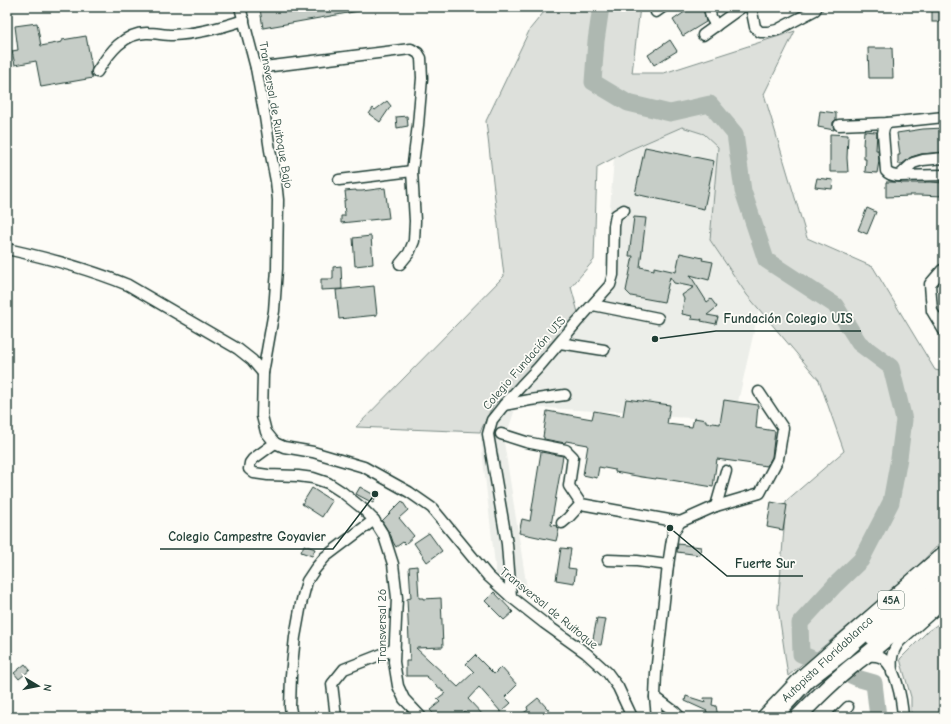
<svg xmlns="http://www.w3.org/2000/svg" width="951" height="724" viewBox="0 0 951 724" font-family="'Comic Neue',sans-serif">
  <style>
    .built { fill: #eceee9 }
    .green { fill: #dde0db; stroke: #7e8e88 }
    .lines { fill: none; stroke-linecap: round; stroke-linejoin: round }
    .river { stroke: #aeb8b1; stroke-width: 17 }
    .building { fill: #c6cdc7; stroke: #1f3d34 }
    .minor-casing { stroke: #1f3d34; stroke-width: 13 }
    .highway-casing { stroke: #1f3d34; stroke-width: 18 }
    .minor { stroke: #fdfcf7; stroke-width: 10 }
    .highway { stroke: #fdfcf7; stroke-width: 15 }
    .labels { text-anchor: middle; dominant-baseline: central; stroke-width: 3.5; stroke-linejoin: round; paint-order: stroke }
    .shield { fill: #fdfcf7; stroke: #62766e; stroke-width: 1 }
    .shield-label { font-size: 11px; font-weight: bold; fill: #1f3d34 }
    .street-label { font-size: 12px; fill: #1f3d34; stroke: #fdfcf7 }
    .leader { fill: none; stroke: #1f3d34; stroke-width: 1.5 }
    .callout-dot { fill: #1f3d34; stroke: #fdfcf7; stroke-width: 1.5 }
    .callout-label { font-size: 13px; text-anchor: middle; font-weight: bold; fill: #1f3d34; stroke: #fdfcf7; stroke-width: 3.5; stroke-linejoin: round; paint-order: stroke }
  </style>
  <rect width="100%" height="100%" fill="#fdfcf7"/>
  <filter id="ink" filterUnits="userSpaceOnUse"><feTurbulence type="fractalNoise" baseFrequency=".025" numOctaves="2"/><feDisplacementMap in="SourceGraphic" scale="8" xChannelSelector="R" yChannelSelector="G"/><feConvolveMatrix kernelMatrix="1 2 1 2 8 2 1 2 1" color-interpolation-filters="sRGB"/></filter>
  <g filter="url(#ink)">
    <polygon class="built" points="682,127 704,134 718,147 710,240 747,295 759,309 738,402 724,400 722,411 723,424 706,420 694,418 668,417 624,411 594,411 516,406 504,442 528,595 496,574 480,432 493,405 518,385 579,316 604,284 614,158"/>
    <g class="green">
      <polygon points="548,7 640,7 632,73 664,73 795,31 764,94 807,238 873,267 935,370 944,372 944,539 909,575 788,676 778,607 786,501 844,451 819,380 747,295 710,240 718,147 704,134 682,127 627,151 597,167 594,260 571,287 579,316 518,385 493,405 480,432 356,427 504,276 486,121 530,29"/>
      <polygon points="944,620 944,717 911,717 911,697 900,659 928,631"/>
    </g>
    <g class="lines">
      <polyline class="river" points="601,7 596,41 593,82 628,103 670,113 710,104 735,134 743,191 766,260 835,305 859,343 891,367 904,420 899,458 891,502 861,560 835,585 800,623 801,654 860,679 874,683 878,717"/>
    </g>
    <g class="building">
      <polygon points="273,7 359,7 359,11 263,28 260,9"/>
      <polygon points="692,7 703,7 706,22 683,36 673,20"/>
      <rect x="932" y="10" width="12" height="12"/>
      <polygon points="37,23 41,46 62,42 62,40 86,36 92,68 91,72 91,75 93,78 41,87 36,61 15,65 12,51 18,50 15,26"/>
      <polygon points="670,40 677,51 654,65 648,55"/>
      <polygon points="868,48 892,48 893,78 869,78"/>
      <polygon points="387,101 391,106 380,122 369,114 373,108 375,110"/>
      <polygon points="820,111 836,113 836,120 833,122 833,125 834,130 818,127"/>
      <polygon points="407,116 408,126 397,128 396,117"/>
      <polygon points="944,128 944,152 921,154 911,157 902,164 898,164 898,155 900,155 897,133 923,129"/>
      <polygon points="864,131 877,132 876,150 878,150 879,161 877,173 865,172 866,159 864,159 864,145 863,145"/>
      <polygon points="830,134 848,135 847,158 848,172 830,172"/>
      <polygon points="645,147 714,161 704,209 635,194"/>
      <polygon points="817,178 833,180 832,189 815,187"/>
      <polygon points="886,182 901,182 901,183 925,183 925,182 930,182 944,183 944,196 918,195 910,195 910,196 886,197"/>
      <polygon points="385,188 389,218 341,223 341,216 345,216 344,200 346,200 345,191 356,190 356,191 362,191"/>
      <polygon points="867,208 876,212 867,234 858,230"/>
      <polygon points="634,217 646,218 640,267 654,270 654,267 676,272 680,253 703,258 702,260 713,262 709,280 690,275 707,302 711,299 717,307 707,315 718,317 716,324 701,321 702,319 700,320 691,319 692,316 682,314 684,299 682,295 694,287 674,283 670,277 664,302 631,296 626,291 633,256 629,256"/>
      <polygon points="371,236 373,264 355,266 353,238"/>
      <polygon points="341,266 342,289 321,290 321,279 333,279 333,267"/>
      <polygon points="374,286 377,315 339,319 336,290"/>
      <polygon points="626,399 670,405 667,424 692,427 694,418 706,420 706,422 720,424 724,400 758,405 756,428 775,431 772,457 767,466 717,459 713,487 671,480 656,478 656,479 642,477 615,472 615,470 599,467 597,478 583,475 588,445 566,441 565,443 544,439 544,437 543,437 547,411 592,419 594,411 623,416"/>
      <polygon points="541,452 563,456 551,525 557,526 559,529 556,541 519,533 522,519 530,521"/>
      <polygon points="360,487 376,496 373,503 356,494"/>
      <polygon points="312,488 332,501 322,517 302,504"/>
      <polygon points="402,501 408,510 399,518 414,536 405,544 403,542 396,547 393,542 391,536 382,521"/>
      <polygon points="771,502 787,505 783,530 767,527"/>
      <polygon points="429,533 442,551 427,562 414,543"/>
      <polygon points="678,544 701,547 700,555 677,552"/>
      <polygon points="304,545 315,549 312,556 301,552"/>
      <polygon points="561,548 571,549 568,568 576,569 574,583 556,580"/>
      <polygon points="417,566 419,598 423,598 423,599 441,598 443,647 416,648 458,687 474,672 466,664 475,655 494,674 501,667 517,685 505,697 511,703 501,712 479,687 468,699 485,717 470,717 465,711 459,717 436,717 430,710 440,702 437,699 445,693 426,676 406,676 406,661 410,661 407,599 411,598 409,567"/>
      <polygon points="494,592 513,612 504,620 485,601"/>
      <polygon points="597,618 606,619 601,645 592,644"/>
      <polygon points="25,664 30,670 19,679 14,673"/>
      <polygon points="686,696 705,702 704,698 713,698 712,705 716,706 718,717 705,717 707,711 685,701"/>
      <polygon points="538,698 555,717 517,717 528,710 527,707"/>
    </g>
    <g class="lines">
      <g class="minor-casing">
        <g id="minor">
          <polyline points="240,7 256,68 265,117 270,150 276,181 278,200 277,269 274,311 263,373 262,416 266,432 275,443 284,447 313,452 364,467 409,492 432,508 488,576 511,597 544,623 586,653 607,672 618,687 632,717"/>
          <polyline points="709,7 711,17 716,26"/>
          <polyline points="751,7 755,27 760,32 768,32 777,30 815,10 817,7"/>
          <polyline points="656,12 663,7"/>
          <polyline points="703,35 742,7"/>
          <polyline points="256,68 402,50 411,49 418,53 421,58 422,78 418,125 412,171 415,221 414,241 409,253 400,264"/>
          <path d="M97 72C109 53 124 32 148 33 156 33 164 35 172 35 198 34 220 28 244 20"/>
          <path d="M887 123 884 128 883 133 886 171C889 175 894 176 899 176L944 175"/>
          <polyline points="839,125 887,123 944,117"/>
          <polyline points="899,176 913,163 923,160 944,158"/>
          <polyline points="339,180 412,171"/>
          <path d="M7 249C48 258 89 269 128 285L238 349 252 360 263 373"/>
          <polyline points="944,270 942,270 930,284 932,311 944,331"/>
          <polyline points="593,305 658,318"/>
          <polyline points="560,343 604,350"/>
          <polyline points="504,405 530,400 565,395"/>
          <polyline points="501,434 526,442 566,450 573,457 569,486 581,504 680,522"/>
          <polyline points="275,443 253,459 250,463 249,469 254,473 268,475 298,476 313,478 328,483 342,492 362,508 374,520 384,536 393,564 397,598 394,662 398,686 404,699 421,717"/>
          <polyline points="716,506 726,471"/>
          <polyline points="562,523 568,518 581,504"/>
          <polyline points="608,560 637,561 668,565"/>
          <polyline points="511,597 507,544 488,434 492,420 504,405 521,386 538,368 576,323 610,285 613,275 614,226 616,215 624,210"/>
          <polyline points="871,639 944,579"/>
          <path d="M865 656C871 656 875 655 880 657 896 664 902 701 903 717"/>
          <path d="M892 673C891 659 891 652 900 641L944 602"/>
          <polyline points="655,697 675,712 680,717"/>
          <polyline points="292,717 290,707 291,675 295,637 301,604 307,581 315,569 325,557 374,520"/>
          <polyline points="336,717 332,684 344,669 395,649"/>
          <polyline points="657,717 655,697 656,673 668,565 673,533 680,522 716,506 760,493 778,459 783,428 759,392"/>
          <polyline points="777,717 809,682 844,655 944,566"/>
          <polyline points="838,717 848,707"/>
        </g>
      </g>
      <g class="highway-casing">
        <g id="highway">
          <polyline points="765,717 804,676 944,554"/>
          <path d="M798 717C819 695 840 674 865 656L944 592"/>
        </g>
      </g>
      <use href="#minor" class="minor"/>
      <use href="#highway" class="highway"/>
    </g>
  </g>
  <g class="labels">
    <rect class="shield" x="878" y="591" width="26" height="18" rx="3"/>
    <g class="shield-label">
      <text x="891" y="600">45A</text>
    </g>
    <g class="street-label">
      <text transform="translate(276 115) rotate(80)">Transversal de Ruitoque Bajo</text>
      <text transform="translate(524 363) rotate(-49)">Colegio Fundación UIS</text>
      <text transform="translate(549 608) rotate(39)">Transversal de Ruitoque</text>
      <text transform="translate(382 626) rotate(-90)">Transversal 26</text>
      <text transform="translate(827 659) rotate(-43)">Autopista Floridablanca</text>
    </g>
  </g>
  <path class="leader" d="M655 339L716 331H861M375 494L333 549H160M670 528L727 576H803"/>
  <g class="callout-dot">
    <circle cx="655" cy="339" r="4"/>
    <circle cx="375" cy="494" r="4"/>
    <circle cx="670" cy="528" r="4"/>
  </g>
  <g class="callout-label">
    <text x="788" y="323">Fundación Colegio UIS</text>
    <text x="247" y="541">Colegio Campestre Goyavier</text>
    <text x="765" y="568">Fuerte Sur</text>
  </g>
  <rect width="951" height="724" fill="none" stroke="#fdfcf7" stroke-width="24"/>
  <rect x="12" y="12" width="927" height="700" fill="none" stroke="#1f3d34" stroke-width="1.5" filter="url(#ink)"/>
  <g transform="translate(38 686) rotate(100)" stroke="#fdfcf7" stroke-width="3" paint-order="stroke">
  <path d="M0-3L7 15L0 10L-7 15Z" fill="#1f3d34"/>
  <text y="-6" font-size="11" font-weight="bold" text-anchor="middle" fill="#1f3d34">N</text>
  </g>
</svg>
